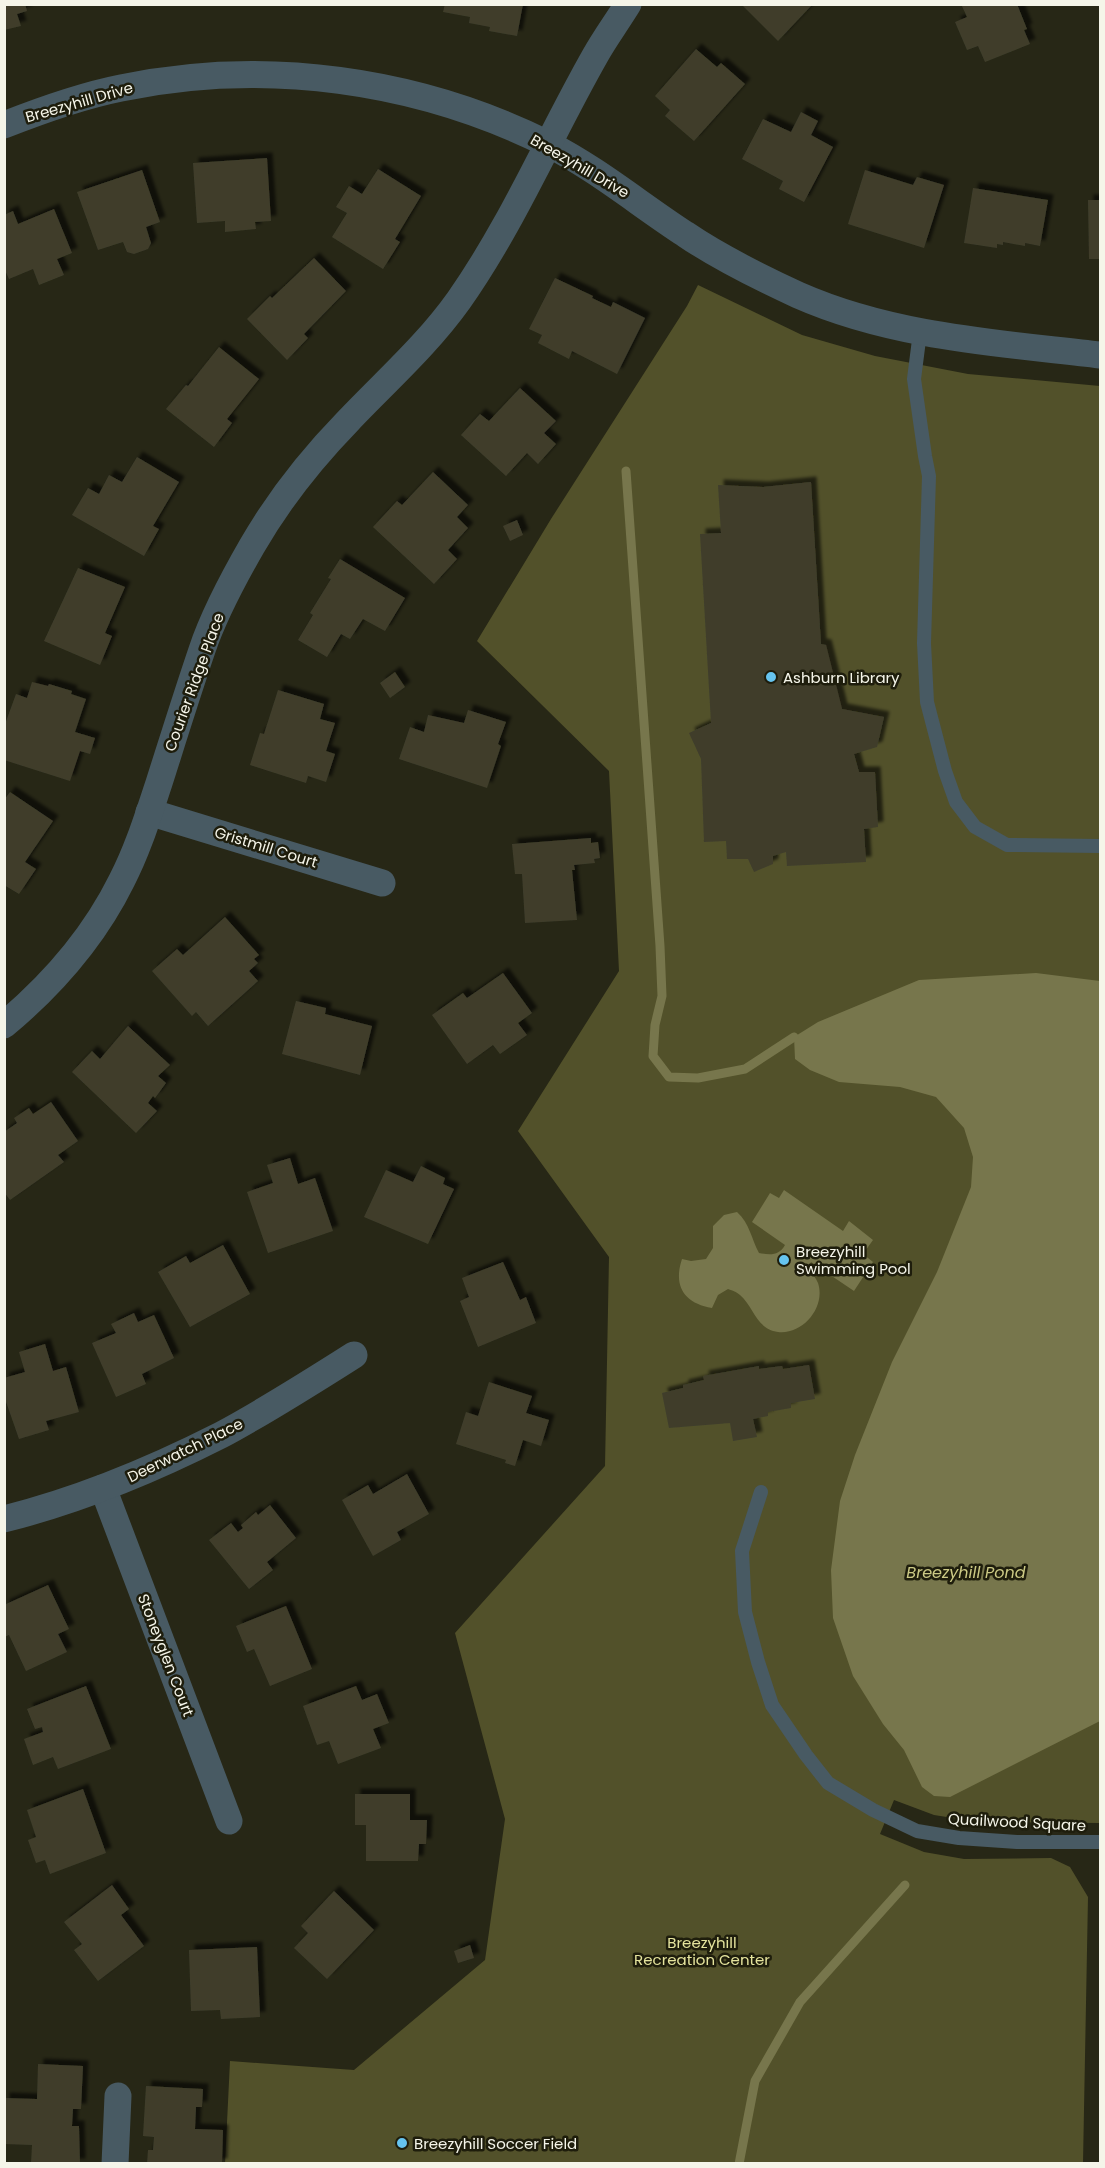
<svg xmlns="http://www.w3.org/2000/svg" width="1105" height="2168" viewBox="0 0 1105 2168" font-family="Poppins,sans-serif">
  <style>
    .green { fill: #52512a }
    .water { fill: #77764c }
    .lines { fill: none; stroke-linecap: round; stroke-linejoin: round }
    .stream { stroke: #77764c; stroke-width: 9 }
    .building { fill: #3f3e2c; filter: url(#shadow) }
    .service { stroke: #485a63; stroke-width: 14 }
    .minor { stroke: #485a63; stroke-width: 27 }
    .poi-dot { fill: #66c4ef; stroke: #1e1d0c; stroke-width: 2 }
    .labels { text-anchor: middle; dominant-baseline: central; stroke-width: 5; stroke-linejoin: round; paint-order: stroke }
    .street-label { font-size: 15px; fill: #f5f5e9; stroke: #1e1d0c }
    .poi-label { font-size: 15px; fill: #f5f5e9; stroke: #1e1d0c; text-anchor: start }
    .park-label { font-size: 15px; fill: #e5e49d; stroke: #1e1d0c }
    .water-label { font-size: 16px; font-style: italic; fill: #ccca85; stroke: #1e1d0c }
  </style>
  <defs>
    <filter id="shadow"><feDropShadow dx="5.5" dy="-5.5" stdDeviation="1.5" flood-color="#0009"/></filter>
  </defs>
  <rect width="100%" height="100%" fill="#272716"/>
  <polygon class="green" points="698,285 802,335 875,356 968,374 1100,386 1100,1823 978,1822 934,1815 894,1800 880,1834 924,1852 964,1859 1051,1858 1070,1867 1088,1897 1083,2163 225,2164 230,2061 354,2070 485,1960 505,1819 455,1633 605,1466 609,1257 518,1131 619,971 609,771 477,641 551,519 687,306"/>
  <g class="water">
    <polygon points="1036,973 1100,981 1100,1721 950,1797 934,1796 922,1787 904,1750 883,1724 853,1676 833,1618 831,1570 840,1501 855,1455 892,1362 937,1272 971,1187 973,1157 964,1128 936,1097 900,1087 839,1082 810,1070 795,1059 794,1037 818,1022 919,980"/>
    <path d="M784 1190 843 1231 849 1221 873 1240 863 1254 873 1262 854 1291 811 1262 808 1268C811 1272 816 1278 818 1283 826 1307 803 1335 778 1332 756 1329 754 1307 740 1295 737 1292 731 1290 728 1289L718 1295 712 1308C684 1303 673 1286 682 1259L691 1261 706 1259 713 1248V1226L724 1215 737 1212C750 1224 751 1238 759 1253 770 1255 779 1256 785 1245L752 1222 770 1193 779 1198Z"/>
  </g>
  <g class="lines">
    <g class="stream">
      <polyline points="626,471 660,946 662,996 655,1025 653,1056 669,1077 698,1078 745,1069 794,1037"/>
      <polyline points="739,2164 755,2081 800,2002 905,1885"/>
    </g>
  </g>
  <g class="building">
    <polygon points="4,4 25,4 27,11 17,14 21,26 4,30"/>
    <polygon points="445,4 523,4 517,36 489,31 490,27 469,23 470,17 443,12"/>
    <polygon points="741,4 810,4 811,6 778,41"/>
    <polygon points="961,4 1017,4 1027,29 1024,30 1030,44 985,62 978,46 967,50 955,22 967,17"/>
    <polygon points="696,49 717,67 721,63 745,84 694,141 665,116 670,110 655,96"/>
    <polygon points="801,112 818,121 811,135 833,147 804,202 779,189 783,181 742,159 763,119 791,132"/>
    <polygon points="267,158 271,221 255,222 256,229 225,232 225,221 197,223 193,163"/>
    <polygon points="378,169 421,196 395,239 400,242 383,269 332,237 347,213 336,207 349,186 362,194"/>
    <polygon points="142,170 160,222 146,227 151,243 148,249 134,254 127,252 123,242 98,250 77,192"/>
    <polygon points="865,170 913,185 917,177 944,185 924,248 848,224"/>
    <polygon points="973,188 1048,200 1040,246 1025,243 1025,246 1003,242 1003,245 997,244 997,248 964,243"/>
    <polygon points="1088,200 1100,200 1100,259 1089,259"/>
    <polygon points="54,209 72,253 57,259 64,275 39,285 33,269 9,279 4,268 4,215 13,211 18,224"/>
    <polygon points="314,258 346,291 304,334 308,338 287,360 247,319 270,296 272,298"/>
    <polygon points="555,278 593,296 592,298 611,307 613,302 645,318 617,374 572,351 569,359 538,343 542,335 529,329"/>
    <polygon points="219,347 259,379 227,419 232,423 214,447 166,409 186,385 188,386"/>
    <polygon points="520,388 556,421 544,433 556,444 538,464 527,453 506,476 461,435 480,414 489,421"/>
    <polygon points="137,457 179,482 153,526 159,529 144,556 72,515 88,488 99,494 109,475 122,482"/>
    <polygon points="433,472 468,505 457,517 468,528 448,550 457,559 434,584 373,527 397,501 402,505"/>
    <polygon points="811,482 821,644 826,645 842,709 884,717 877,747 854,754 859,772 875,772 878,827 864,829 866,862 787,866 786,852 773,856 773,864 754,872 748,859 727,859 726,841 704,842 701,759 689,733 711,723 700,534 721,533 718,485 763,487"/>
    <polygon points="517,520 523,535 510,541 503,526"/>
    <polygon points="340,559 405,598 385,631 363,619 350,639 341,634 327,657 298,640 313,615 310,613 331,579 328,578"/>
    <polygon points="78,568 125,587 105,633 112,636 100,665 44,641"/>
    <polygon points="395,672 405,687 390,698 380,683"/>
    <polygon points="32,682 48,686 49,684 72,691 71,694 86,699 75,732 95,738 90,754 80,751 70,781 4,760 4,727 16,694 27,698"/>
    <polygon points="278,690 324,704 320,719 335,723 326,751 335,754 326,782 308,776 306,783 250,765 260,733 264,734"/>
    <polygon points="468,710 506,722 498,744 501,746 487,788 399,759 410,727 424,732 428,715 464,723"/>
    <polygon points="10,792 53,821 25,862 36,869 19,894 4,885 4,800"/>
    <polygon points="591,838 591,843 598,842 600,858 594,859 595,863 574,865 575,870 572,870 577,920 525,923 522,874 515,874 512,844"/>
    <polygon points="225,917 259,955 254,959 258,963 249,971 258,981 208,1026 196,1012 192,1016 152,971 177,949 183,955"/>
    <polygon points="503,973 532,1013 518,1023 527,1035 500,1054 493,1045 467,1064 432,1015 463,993 467,998"/>
    <polygon points="296,1001 326,1008 325,1014 372,1026 360,1075 282,1054"/>
    <polygon points="128,1026 170,1065 158,1076 166,1083 155,1098 153,1096 148,1103 157,1111 136,1133 72,1072 92,1051 100,1059"/>
    <polygon points="51,1102 78,1141 58,1155 64,1162 10,1200 4,1192 4,1132 17,1123 14,1118 29,1108 33,1114"/>
    <polygon points="290,1158 298,1184 315,1178 333,1231 268,1253 247,1192 273,1183 267,1165"/>
    <polygon points="421,1166 445,1178 443,1184 454,1189 428,1244 364,1217 386,1170 413,1182"/>
    <polygon points="223,1245 250,1294 190,1327 158,1272 186,1256 190,1263"/>
    <polygon points="503,1262 520,1300 526,1297 536,1323 478,1347 460,1301 469,1297 462,1278"/>
    <polygon points="134,1313 138,1322 154,1315 174,1358 142,1374 146,1384 116,1397 92,1343 116,1333 111,1324"/>
    <polygon points="45,1344 53,1371 66,1367 79,1412 46,1421 49,1430 19,1439 4,1396 4,1378 25,1372 19,1352"/>
    <polygon points="809,1365 815,1399 791,1403 791,1408 768,1412 768,1416 753,1419 757,1437 733,1441 730,1423 669,1428 662,1393 683,1388 683,1385 704,1380 703,1376 759,1366 759,1369 782,1366 783,1369"/>
    <polygon points="489,1382 532,1396 526,1413 549,1420 541,1446 523,1440 515,1466 505,1463 506,1460 456,1444 466,1412 478,1416"/>
    <polygon points="407,1474 429,1514 397,1532 401,1540 373,1556 342,1500 368,1485 373,1494"/>
    <polygon points="270,1505 296,1538 267,1562 273,1570 249,1589 209,1540 231,1523 238,1532 243,1528 241,1525 256,1512 258,1515"/>
    <polygon points="48,1585 69,1629 58,1634 67,1652 26,1671 9,1635 4,1637 4,1605"/>
    <polygon points="286,1606 312,1669 270,1686 254,1649 247,1652 236,1626"/>
    <polygon points="86,1686 111,1749 58,1769 53,1757 33,1765 24,1739 43,1732 42,1727 35,1729 27,1709"/>
    <polygon points="356,1686 362,1700 377,1694 389,1723 373,1729 381,1748 338,1764 329,1741 317,1745 303,1706"/>
    <polygon points="83,1789 106,1853 50,1874 45,1860 36,1863 28,1840 36,1837 27,1810"/>
    <polygon points="355,1794 410,1794 410,1820 427,1820 426,1844 419,1844 418,1861 366,1861 366,1825 355,1825"/>
    <polygon points="112,1885 129,1909 121,1915 144,1946 98,1981 74,1950 82,1944 64,1922"/>
    <polygon points="334,1891 374,1930 327,1979 294,1948 308,1933 301,1926"/>
    <polygon points="470,1945 474,1958 458,1963 454,1951"/>
    <polygon points="257,1947 260,2017 221,2019 220,2010 191,2011 189,1950"/>
    <polygon points="38,2064 83,2066 81,2109 73,2109 72,2126 79,2126 80,2164 31,2164 32,2145 4,2144 4,2098 37,2099"/>
    <polygon points="146,2086 203,2089 202,2107 196,2107 195,2129 223,2130 222,2164 147,2164 148,2150 153,2150 154,2137 143,2136"/>
  </g>
  <g class="lines">
    <g class="service">
      <polyline points="920,332 914,379 925,456 929,476 924,643 927,702 945,771 956,802 975,827 1007,845 1100,846"/>
      <polyline points="761,1492 742,1551 745,1612 758,1662 772,1705 806,1755 828,1783 873,1810 917,1831 959,1838 1017,1842 1100,1842"/>
    </g>
    <g class="minor">
      <path d="M4 125C42 110 81 96 121 88 265 58 417 79 548 144 597 169 639 204 685 234 720 258 759 277 798 295 893 337 999 343 1100 355"/>
      <polyline points="149,812 382,883"/>
      <path d="M4 1025C53 984 94 937 122 880 138 849 148 816 159 783 173 739 187 694 202 650 214 614 233 579 252 546 278 501 312 458 348 421 386 381 427 345 459 300 513 223 549 137 595 56 605 38 617 22 628 4"/>
      <polyline points="103,1488 229,1821"/>
      <path d="M4 1519C80 1500 152 1470 221 1435 266 1411 310 1383 354 1355"/>
      <polyline points="115,2164 118,2096"/>
    </g>
  </g>
  <g class="poi-dot">
    <circle cx="771" cy="677" r="6"/>
    <circle cx="784" cy="1260" r="6"/>
    <circle cx="402" cy="2143" r="6"/>
  </g>
  <g class="labels">
    <g class="street-label">
      <text transform="translate(79 102) rotate(-16)">Breezyhill Drive</text>
      <text transform="translate(580 166) rotate(30)">Breezyhill Drive</text>
      <text transform="translate(194 682) rotate(-70)">Courier Ridge Place</text>
      <text transform="translate(266 847) rotate(17)">Gristmill Court</text>
      <text transform="translate(185 1450) rotate(-26)">Deerwatch Place</text>
      <text transform="translate(166 1655) rotate(69)">Stoneyglen Court</text>
      <text transform="translate(1017 1822) rotate(3)">Quailwood Square</text>
    </g>
    <g class="poi-label">
      <text x="783" y="677">Ashburn Library</text>
      <text x="796" y="1251">Breezyhill<tspan x="796" dy="17">Swimming Pool</tspan></text>
      <text x="414" y="2143">Breezyhill Soccer Field</text>
    </g>
    <g class="park-label">
      <text x="702" y="1942">Breezyhill<tspan x="702" dy="17">Recreation Center</tspan></text>
    </g>
    <g class="water-label">
      <text x="966" y="1572">Breezyhill Pond</text>
    </g>
  </g>
  <rect width="1105" height="2168" fill="none" stroke="#f5f5e9" stroke-width="12"/>
</svg>
